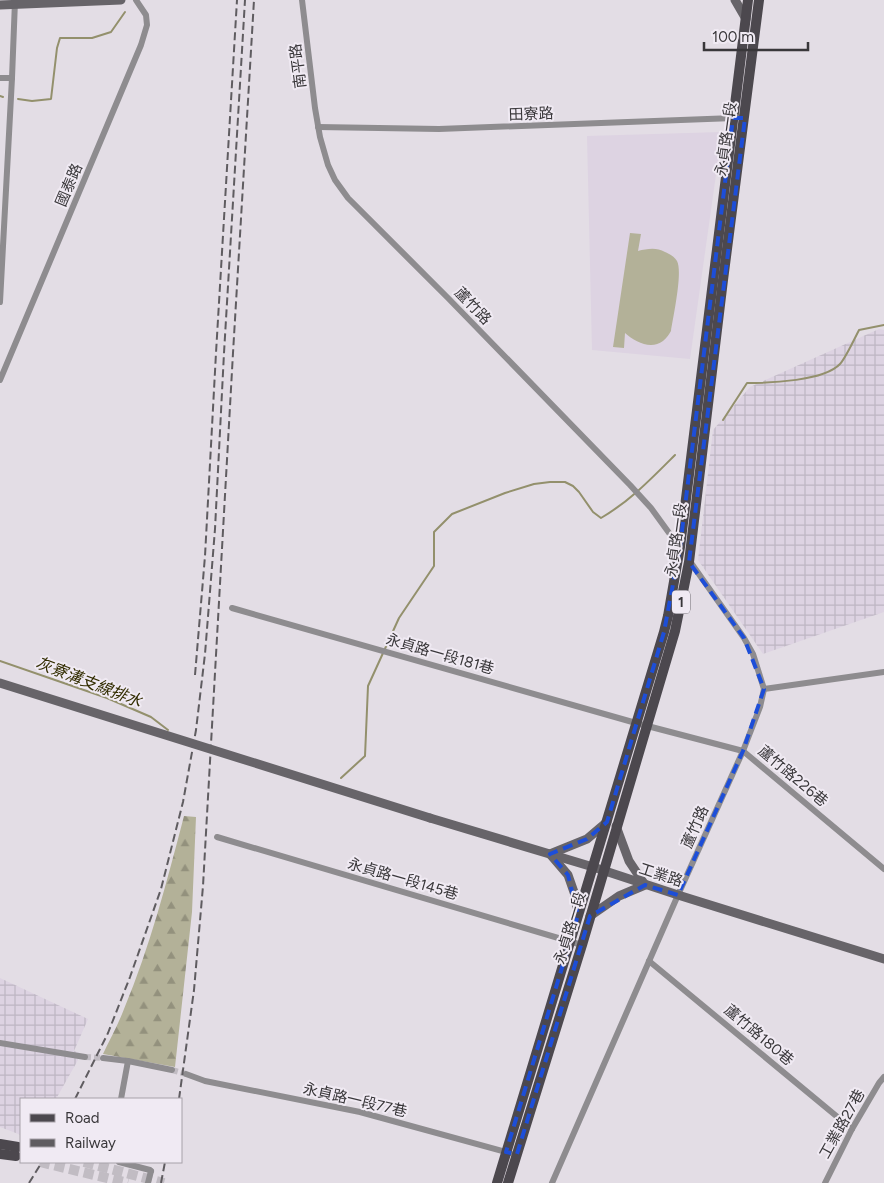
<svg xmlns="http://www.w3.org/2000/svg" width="884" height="1183" viewBox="0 0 884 1183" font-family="Figtree,'Noto Sans TC',sans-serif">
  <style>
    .built { fill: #ddd3e2 }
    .industrial { fill: url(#industrial-grid) }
    .green { fill: #b3b198 }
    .forest { fill: url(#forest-firs) }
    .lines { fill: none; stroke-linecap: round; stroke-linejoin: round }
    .stream { stroke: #93906c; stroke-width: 2 }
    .street-tunnel { stroke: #c1bcc3; stroke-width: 6; stroke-dasharray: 6 3; stroke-linecap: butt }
    .primary-tunnel { stroke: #c1bcc3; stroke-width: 10; stroke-dasharray: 10 5; stroke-linecap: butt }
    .street { stroke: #8e8c8f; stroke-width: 6 }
    .secondary { stroke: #676469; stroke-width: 9 }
    .primary { stroke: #4c484e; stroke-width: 10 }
    .rail { stroke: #5f5c60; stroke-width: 2; stroke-dasharray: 8 4; stroke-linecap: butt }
    .street-bridge { stroke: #8e8c8f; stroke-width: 6 }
    .secondary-bridge { stroke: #676469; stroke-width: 9 }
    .marked { fill: none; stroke: #1d4ed8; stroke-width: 4; stroke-dasharray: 10 6; stroke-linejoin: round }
    .labels { text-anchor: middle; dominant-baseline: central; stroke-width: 4; stroke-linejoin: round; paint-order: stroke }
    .shield { fill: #f0eaf3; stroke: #706d72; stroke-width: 1 }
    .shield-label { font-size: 14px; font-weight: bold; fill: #39373a }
    .street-label { font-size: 15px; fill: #39373a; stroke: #f0eaf3 }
    .water-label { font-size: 16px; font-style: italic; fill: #322d00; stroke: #f0eaf3 }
  </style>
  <defs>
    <pattern id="industrial-grid" width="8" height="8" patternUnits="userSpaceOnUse" patternTransform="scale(1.25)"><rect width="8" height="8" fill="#ddd3e2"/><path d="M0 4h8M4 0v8" fill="none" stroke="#beb6c3"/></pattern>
    <pattern id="forest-firs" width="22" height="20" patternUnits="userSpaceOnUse" patternTransform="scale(1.25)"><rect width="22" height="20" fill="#b3b198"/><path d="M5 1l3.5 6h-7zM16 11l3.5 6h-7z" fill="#93917d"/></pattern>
  </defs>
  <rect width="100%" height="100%" fill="#e3dde5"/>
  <polygon class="built" points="722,132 690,359 592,350 587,136"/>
  <g class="industrial">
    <polygon points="879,329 884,330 884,612 763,654 698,560 713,430 750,387"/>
    <polygon points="0,978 88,1019 74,1051 80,1053 78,1060 56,1099 21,1099 21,1135 0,1127"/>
  </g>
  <path class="green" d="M630 233 641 234 638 251C647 249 656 247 665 252 669 254 674 256 677 261 683 272 673 317 671 331 669 334 667 338 663 341 651 350 635 342 625 333L624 348 613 347Z"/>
  <path class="forest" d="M184 816 196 817 192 912 175 1067 103 1054C110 1039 118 1025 124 1009 150 947 167 881 184 816Z"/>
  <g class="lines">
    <g class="stream">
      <polyline points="0,96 3,97"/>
      <polyline points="18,99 32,101 51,99 57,48 60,38 92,38 111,32 125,12"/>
      <path d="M723 420 747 383C770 383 824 381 840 364 845 359 855 338 859 330L884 325"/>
      <polyline points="0,661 107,698 151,717 168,730"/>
      <path d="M341 778 365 756 368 686 399 618 434 566V532L452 514 505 493 534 484 550 482H565L573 486 579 492 593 512 601 518C630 501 651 479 675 455"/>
    </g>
    <g class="street-tunnel">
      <polyline points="85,1057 103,1058"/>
      <polyline points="172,1070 186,1074"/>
    </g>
    <g class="primary-tunnel">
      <polyline points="40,1162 128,1183"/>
      <polyline points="84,1162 164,1183"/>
    </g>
    <g class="street">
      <polyline points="302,0 315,108 320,137 328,165 335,180 348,198 447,297 630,485 651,508 680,548"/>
      <polyline points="0,78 12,78"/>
      <polyline points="318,127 439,129 734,118"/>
      <polyline points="0,302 12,78 15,1"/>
      <polyline points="0,380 141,45 147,25 146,15 136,0"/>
      <polyline points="232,608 636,723 743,751 884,869"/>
      <polyline points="764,689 884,672"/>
      <polyline points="217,837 582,945"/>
      <polyline points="649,961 852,1129"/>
      <polyline points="0,1043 85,1057"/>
      <polyline points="103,1058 128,1061 172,1070"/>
      <polyline points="186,1074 205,1081 360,1112 510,1153"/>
      <polyline points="121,1099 128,1061"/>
      <polyline points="119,1162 150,1170 151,1171"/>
      <polyline points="552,1183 678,895 743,751 760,707 764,689 753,654 744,638 689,560"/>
      <polyline points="825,1183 852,1129 879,1083 884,1077"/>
    </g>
    <g class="secondary">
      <polyline points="735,0 746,19"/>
      <polyline points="0,5 121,0"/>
      <polyline points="430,818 593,867 678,895 884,959"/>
      <polyline points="578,915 575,895 568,875 550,854 587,839 607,822"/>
      <polyline points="590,916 619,896 645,885 629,861 616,826"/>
    </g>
    <g class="primary">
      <polyline points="0,1144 18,1147"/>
      <polyline points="0,1154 16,1156"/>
      <polyline points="497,1183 664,632 668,616 680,547 748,0"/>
      <polyline points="508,1183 582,945 675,631 689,562 723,280 759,0"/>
    </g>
    <g class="rail">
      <polyline points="195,675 205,556 216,353 237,0"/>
      <polyline points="75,1099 108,1033 130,977 161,889 183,802 196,730 205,654 215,529 224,353 245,0"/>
      <polyline points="179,1099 194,990 203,886 233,353 254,0"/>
      <polyline points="29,1183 42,1162"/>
      <polyline points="161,1183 165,1162"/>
    </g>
    <polyline class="street-bridge" points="148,1183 151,1171"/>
    <polyline class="secondary-bridge" points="0,683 430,818"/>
  </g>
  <path class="marked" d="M733 118H745L689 562 744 638 764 689 743 751 678 895 645 885 590 916 517 1154 506 1152 578 915 568 875 550 854 587 839 607 822 664 632 680 547Z"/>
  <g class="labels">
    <rect class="shield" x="672" y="590.5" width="18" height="23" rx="4"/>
    <g class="shield-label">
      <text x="681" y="602">1</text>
    </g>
    <g class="street-label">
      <text transform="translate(298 66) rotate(-97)">南平路</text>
      <text transform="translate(531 114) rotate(-2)">田寮路</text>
      <text transform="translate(726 139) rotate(-82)">永貞路一段</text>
      <text transform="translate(69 185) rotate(-67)">國泰路</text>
      <text transform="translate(473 306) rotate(46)">蘆竹路</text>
      <text transform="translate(676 540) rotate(-82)">永貞路一段</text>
      <text transform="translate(440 654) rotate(16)">永貞路一段181巷</text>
      <text transform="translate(793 776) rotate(40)">蘆竹路226巷</text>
      <text transform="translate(695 827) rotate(-66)">蘆竹路</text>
      <text transform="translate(661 875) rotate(18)">工業路</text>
      <text transform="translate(403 879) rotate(16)">永貞路一段145巷</text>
      <text transform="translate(570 928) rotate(-73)">永貞路一段</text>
      <text transform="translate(759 1035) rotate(40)">蘆竹路180巷</text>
      <text transform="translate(355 1100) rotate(13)">永貞路一段77巷</text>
      <text transform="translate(842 1124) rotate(-61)">工業路27巷</text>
    </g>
    <g class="water-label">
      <text transform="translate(89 682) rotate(21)">灰寮溝支線排水</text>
    </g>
  </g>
  <rect x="20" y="1098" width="162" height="65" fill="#f0eaf3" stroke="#a7a2a9"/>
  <rect x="30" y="1114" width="25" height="8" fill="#4c484e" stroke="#a7a2a9"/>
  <text x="65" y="1123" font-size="15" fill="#39373a">Road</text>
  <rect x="30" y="1139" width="25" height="8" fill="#5f5c60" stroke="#a7a2a9"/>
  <text x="65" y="1148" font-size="15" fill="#39373a">Railway</text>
  <path d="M704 42v8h104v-8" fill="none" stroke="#39373a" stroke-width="2.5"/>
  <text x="712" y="42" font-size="15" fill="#39373a" stroke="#f0eaf3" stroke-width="4" paint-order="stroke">100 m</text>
</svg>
